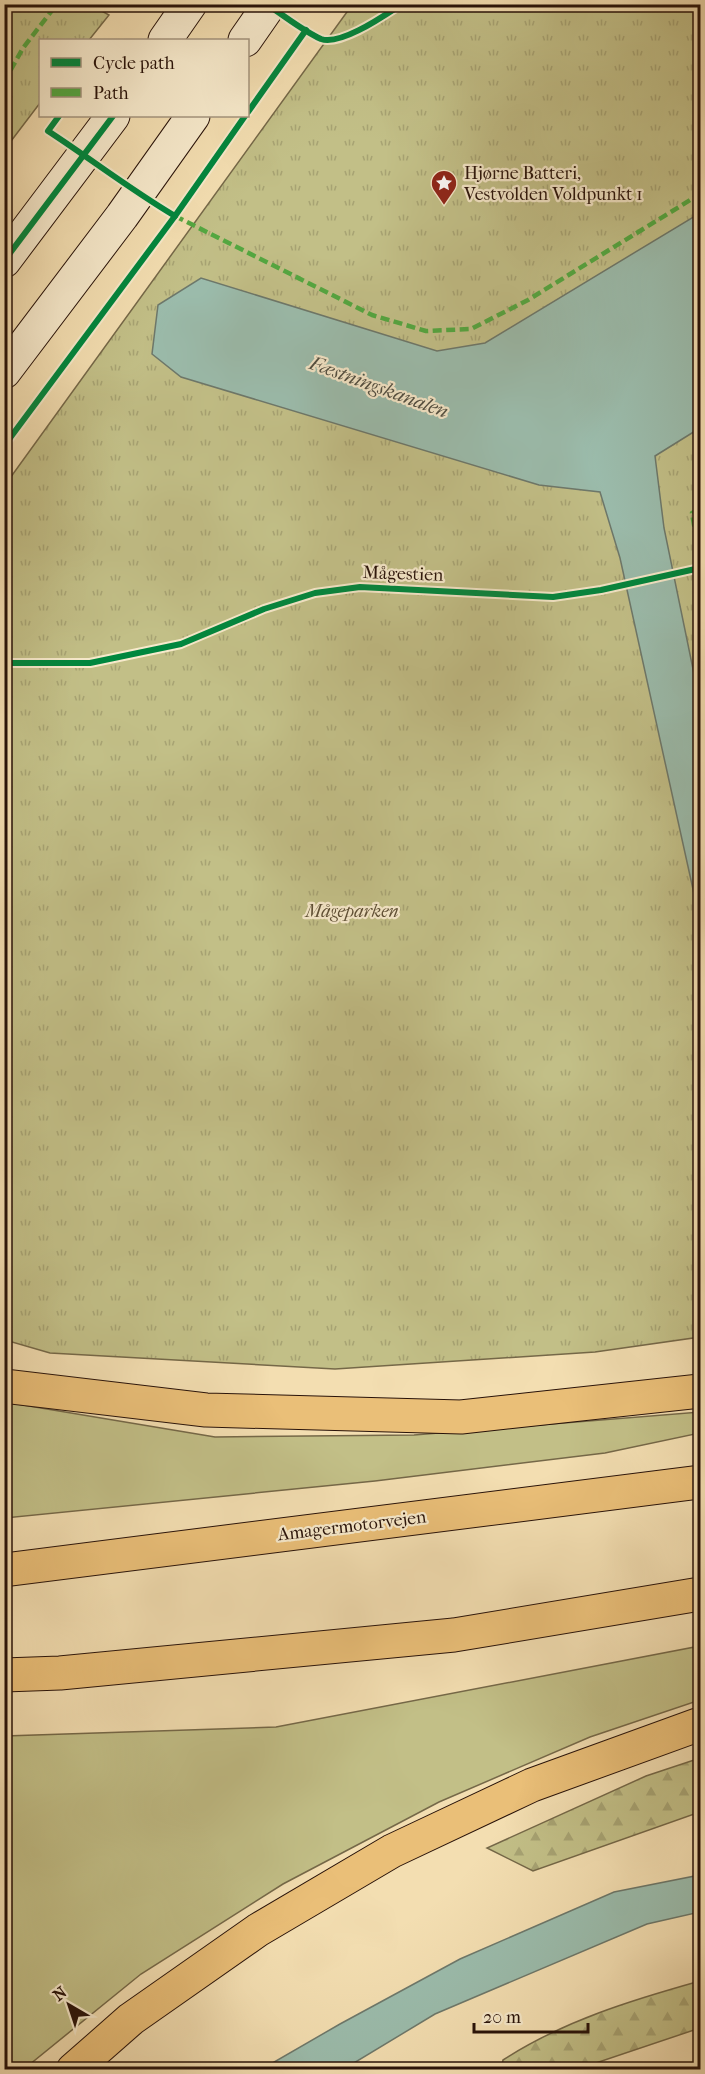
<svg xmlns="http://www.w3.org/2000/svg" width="705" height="2074" viewBox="0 0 705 2074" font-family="'IM FELL French Canon',serif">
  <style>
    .grass { fill: #c2bf87; stroke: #756848; stroke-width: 1.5 }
    .forest { fill: url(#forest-firs); stroke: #756848; stroke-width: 1.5 }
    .park { fill: url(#park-tufts); stroke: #756848; stroke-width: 1.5 }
    .water { fill: #9bbcac; stroke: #6d786b; stroke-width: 1.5 }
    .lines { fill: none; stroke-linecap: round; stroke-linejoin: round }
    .secondary-casing { stroke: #281209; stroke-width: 35 }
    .highway-casing { stroke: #281209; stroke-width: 35 }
    .secondary { stroke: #f7eacc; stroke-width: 33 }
    .highway { stroke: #eabf78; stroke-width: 33 }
    .quiet { stroke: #53a841; stroke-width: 4.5; stroke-dasharray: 9 4.5; stroke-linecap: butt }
    .cycleway-casing { stroke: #f7eacc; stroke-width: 10 }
    .cycleway { stroke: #00873e; stroke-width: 6 }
    .labels { text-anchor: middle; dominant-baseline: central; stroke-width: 4.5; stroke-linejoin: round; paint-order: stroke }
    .poi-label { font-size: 18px; fill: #281209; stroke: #f7eacc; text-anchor: start }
    .street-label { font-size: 18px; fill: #281209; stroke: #f7eacc }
    .park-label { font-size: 18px; font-style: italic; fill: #5e4f35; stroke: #f7eacc }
    .water-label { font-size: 20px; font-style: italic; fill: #504e42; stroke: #f7eacc }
  </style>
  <defs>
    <pattern id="forest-firs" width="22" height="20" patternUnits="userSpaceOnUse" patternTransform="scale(1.5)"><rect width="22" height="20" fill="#c2bf87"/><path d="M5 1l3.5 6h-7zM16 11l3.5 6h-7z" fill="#a7a373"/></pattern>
    <pattern id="park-tufts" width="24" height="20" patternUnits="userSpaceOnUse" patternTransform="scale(1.5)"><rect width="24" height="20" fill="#c2bf87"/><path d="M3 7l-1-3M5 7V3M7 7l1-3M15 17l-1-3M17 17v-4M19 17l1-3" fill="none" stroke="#a7a373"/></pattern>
  </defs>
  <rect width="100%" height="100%" fill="#f3deb1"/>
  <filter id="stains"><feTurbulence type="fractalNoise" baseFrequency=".00333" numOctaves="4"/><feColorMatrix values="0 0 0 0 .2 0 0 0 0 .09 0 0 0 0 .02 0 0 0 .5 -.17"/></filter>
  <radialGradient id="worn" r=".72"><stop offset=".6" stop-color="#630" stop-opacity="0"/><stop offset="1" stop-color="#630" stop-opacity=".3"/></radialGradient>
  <g class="grass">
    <polygon points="5,1402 215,1437 414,1435 700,1412 700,1433 605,1453 375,1481 5,1518"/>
    <polygon points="700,1646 700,1700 590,1737 439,1802 283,1884 141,1974 24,2069 5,2069 5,1736 276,1727"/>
  </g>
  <g class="forest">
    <polygon points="700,1758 700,1812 533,1871 487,1848 646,1776"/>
    <path d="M700 1981V2028L578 2069H501L503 2060C563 2021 632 2000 700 1981Z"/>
  </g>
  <g class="park">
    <polygon points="5,4 91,5 109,15 89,40 40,40 40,103 5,149"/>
    <polygon points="352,5 700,5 700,1337 595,1352 335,1369 50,1353 5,1340 5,485"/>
  </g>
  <g class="water">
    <polygon points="700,213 700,428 655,456 664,528 700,703 700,921 620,558 600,492 539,485 181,377 152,354 158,305 201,278 437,351 485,343"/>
    <polygon points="700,1875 700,1912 647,1924 435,2014 344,2069 262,2069 340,2024 460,1959 614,1892"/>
  </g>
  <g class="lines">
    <g class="secondary-casing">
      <g id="secondary">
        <polyline points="165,40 190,4"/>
        <polyline points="245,40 270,4"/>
        <polyline points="4,261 113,116"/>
        <polyline points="4,372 122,216 193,116"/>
      </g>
    </g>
    <g class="highway-casing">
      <g id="highway">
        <polyline points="4,1386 206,1410 461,1417 700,1391"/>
        <polyline points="4,1570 700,1482"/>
        <polyline points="4,1675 60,1673 454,1635 700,1594"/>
        <polyline points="73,2070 131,2019 258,1930 392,1851 532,1785 700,1724"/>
      </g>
    </g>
    <use href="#secondary" class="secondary"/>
    <use href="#highway" class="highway"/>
    <g class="quiet">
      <polyline points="4,82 23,48 57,4"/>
      <polyline points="175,216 372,315 426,331 471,329 528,300 700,194"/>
      <polyline points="700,509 692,513 700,560"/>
    </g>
    <g class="cycleway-casing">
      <g id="cycleway">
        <path d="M270 4 269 6C286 17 303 31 321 39 341 46 385 15 402 4"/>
        <polyline points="248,112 306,30"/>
        <path d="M59 116 48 131C91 159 131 190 175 216"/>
        <polyline points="4,261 113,116"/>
        <polyline points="4,446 175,216 245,116"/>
        <polyline points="4,663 90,663 181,644 264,609 315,593 360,587 553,597 601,590 700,568"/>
      </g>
    </g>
    <use href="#cycleway" class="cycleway"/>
  </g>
  <defs>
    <g id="sight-pin" transform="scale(1.35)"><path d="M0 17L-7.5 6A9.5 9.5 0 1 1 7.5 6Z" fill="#8f2418" stroke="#f7eacc"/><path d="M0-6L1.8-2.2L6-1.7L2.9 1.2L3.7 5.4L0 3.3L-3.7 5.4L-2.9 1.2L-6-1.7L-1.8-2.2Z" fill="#fff"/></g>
  </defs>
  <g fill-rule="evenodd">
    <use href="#sight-pin" x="444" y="183"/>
  </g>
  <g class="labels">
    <g class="poi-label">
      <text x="464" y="173">Hjørne Batteri,<tspan x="464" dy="21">Vestvolden Voldpunkt 1</tspan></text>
    </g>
    <g class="street-label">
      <text transform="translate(403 574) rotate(2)">Mågestien</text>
      <text transform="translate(352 1526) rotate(-7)">Amagermotorvejen</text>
    </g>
    <g class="park-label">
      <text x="352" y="911">Mågeparken</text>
    </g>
    <g class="water-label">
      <text transform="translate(379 387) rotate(20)">Fæstningskanalen</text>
    </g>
  </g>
  <rect width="705" height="2074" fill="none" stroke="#f3deb1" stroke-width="24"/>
  <rect x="6" y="6" width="693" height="2062" fill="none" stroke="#281209" stroke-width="3"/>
  <rect x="12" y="12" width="681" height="2050" fill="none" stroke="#281209" stroke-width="1.5"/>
  <rect x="39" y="39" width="210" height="78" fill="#f7eacc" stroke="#a4947e" stroke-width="1.5"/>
  <rect x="51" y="58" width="30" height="9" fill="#00873e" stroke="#a4947e" stroke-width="1.5"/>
  <text x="93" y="69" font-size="18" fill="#281209">Cycle path</text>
  <rect x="51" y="88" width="30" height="9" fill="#53a841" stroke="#a4947e" stroke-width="1.5"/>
  <text x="93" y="99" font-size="18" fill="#281209">Path</text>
  <g transform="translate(69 2005) rotate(321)" stroke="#f7eacc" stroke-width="4.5" paint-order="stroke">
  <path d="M0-4.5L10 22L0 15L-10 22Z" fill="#281209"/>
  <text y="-9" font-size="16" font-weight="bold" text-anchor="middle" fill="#281209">N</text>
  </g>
  <path d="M474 2023v9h114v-9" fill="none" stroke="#281209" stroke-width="3"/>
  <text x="483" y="2023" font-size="18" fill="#281209" stroke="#f7eacc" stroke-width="4.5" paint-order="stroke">20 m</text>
  <rect width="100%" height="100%" filter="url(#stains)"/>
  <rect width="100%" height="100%" fill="url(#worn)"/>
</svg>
